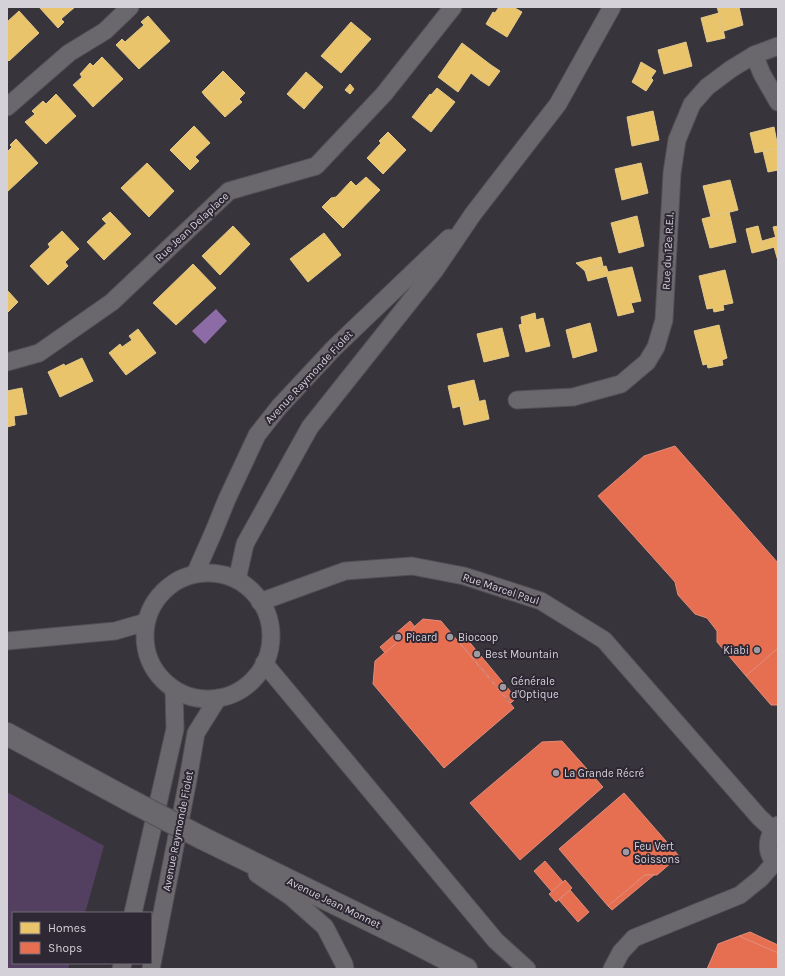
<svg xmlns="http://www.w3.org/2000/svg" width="785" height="976" viewBox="0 0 785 976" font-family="Karla,sans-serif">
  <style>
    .green { fill: #534061 }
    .water { fill: #8d6ba6 }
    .homes { fill: #e9c46a; stroke: #e3c88b }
    .shops { fill: #e76f51; stroke: #e28c7a }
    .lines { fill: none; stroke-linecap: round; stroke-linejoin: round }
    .minor-casing { stroke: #535056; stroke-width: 19 }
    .secondary-casing { stroke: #535056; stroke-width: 24 }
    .minor { stroke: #6b686d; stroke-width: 17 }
    .secondary { stroke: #6b686d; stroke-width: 22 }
    .secondary-bridge-casing { stroke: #535056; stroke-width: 24; stroke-linecap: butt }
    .secondary-bridge { stroke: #6b686d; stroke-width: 22 }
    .poi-dot { fill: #9e9aa2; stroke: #2e2734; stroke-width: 1.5 }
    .labels { text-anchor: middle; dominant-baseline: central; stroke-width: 4; stroke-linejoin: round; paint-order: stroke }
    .street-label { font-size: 11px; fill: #d5d1d9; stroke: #2e2734 }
    .poi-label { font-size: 11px; fill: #d5d1d9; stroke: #2e2734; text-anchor: start }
  </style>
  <rect width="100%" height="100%" fill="#38343b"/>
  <polygon class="green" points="7,792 104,846 85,913 13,913 13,963 70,963 68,969 7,969"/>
  <polygon class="water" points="216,309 227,321 205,344 192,331"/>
  <g class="homes">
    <polygon points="39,7 75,7 61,19 64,22 58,28"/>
    <polygon points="499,7 513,7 522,12 507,37 486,24 493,12 495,13"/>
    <polygon points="717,7 739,7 743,25 724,31"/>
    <polygon points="19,11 39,33 9,61 7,59 7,22"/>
    <polygon points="719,13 725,38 707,42 701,18"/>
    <polygon points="148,16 170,41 139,69 116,45 122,39 125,42 144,25 141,22"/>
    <polygon points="351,22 371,39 341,73 321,56"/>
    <polygon points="686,42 692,66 664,74 658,50"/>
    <polygon points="462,43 491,65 480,80 471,73 458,92 438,77"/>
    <polygon points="102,57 123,79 93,107 73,85 82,77 80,74 90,63 93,66"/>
    <polygon points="641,62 656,71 651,78 653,80 652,82 637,72"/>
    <polygon points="491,65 500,71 489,86 480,80"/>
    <polygon points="223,71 227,75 205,96 202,92"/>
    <polygon points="306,72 323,87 304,109 287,94"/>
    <polygon points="637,72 652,82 646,91 632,82"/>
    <polygon points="227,75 245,93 233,105 235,108 225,117 205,96"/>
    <polygon points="350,84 354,89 350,94 345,90"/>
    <polygon points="437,88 455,102 431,132 412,117 430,94 431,95"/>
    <polygon points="56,94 76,116 46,144 25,122 35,114 32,111 43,101 46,104"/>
    <polygon points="239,99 242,102 235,108 233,105"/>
    <polygon points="653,111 659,140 632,146 627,117"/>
    <polygon points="194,126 210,143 195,157 199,161 190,170 170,150"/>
    <polygon points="774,127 778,148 755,153 750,133"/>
    <polygon points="388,132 406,150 383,174 367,158 381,143 379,141"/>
    <polygon points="16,139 38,163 7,192 7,152 12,147 10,145"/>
    <polygon points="778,148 778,170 768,172 763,151"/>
    <polygon points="147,163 174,191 149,217 121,188"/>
    <polygon points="641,163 648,193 622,200 615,169"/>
    <polygon points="366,177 380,190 343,228 322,207 331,198 336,197 351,181 356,186"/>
    <polygon points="730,180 738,210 711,217 703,186"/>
    <polygon points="110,212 114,216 107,224 102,219"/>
    <polygon points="729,212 736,242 710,248 702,219"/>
    <polygon points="114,216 131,234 104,260 87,242"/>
    <polygon points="637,216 644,246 619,253 611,223"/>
    <polygon points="233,226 250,244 220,275 202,256"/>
    <polygon points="758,226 764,250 752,253 746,229"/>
    <polygon points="778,226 778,246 773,227"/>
    <polygon points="62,231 79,249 65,262 68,266 48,285 30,266 50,247 48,244"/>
    <polygon points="324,233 341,255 308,282 290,259"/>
    <polygon points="776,237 778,246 764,250 762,241"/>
    <polygon points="778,246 778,261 774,247"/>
    <polygon points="601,257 603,266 585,271 576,263"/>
    <polygon points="193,264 216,288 176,325 153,303"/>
    <polygon points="606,266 608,272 632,267 641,301 631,303 634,312 618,316 607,276 588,281 585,271"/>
    <polygon points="725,270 733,303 723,305 724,310 714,312 713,308 707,309 699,276"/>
    <polygon points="7,290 18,302 7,313"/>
    <polygon points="535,313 536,320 543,318 550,346 526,352 519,325 522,324 521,317"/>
    <polygon points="590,323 597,351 573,358 566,330"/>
    <polygon points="719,325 727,358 722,360 723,365 708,368 707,364 703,365 694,331"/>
    <polygon points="502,328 509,356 484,362 477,334"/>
    <polygon points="138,329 156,353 126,375 109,353 120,344 122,347 132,340 129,336"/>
    <polygon points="82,358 93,381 60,397 48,372 64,364 65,366"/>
    <polygon points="474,380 479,401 453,408 448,386"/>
    <polygon points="22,388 27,414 14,416 15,425 7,427 7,391"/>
    <polygon points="485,400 489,419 464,425 460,406"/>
  </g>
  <g class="shops">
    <polygon points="675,446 778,563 778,648 746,676 717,642 717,631 707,618 695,614 678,595 675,582 598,496 644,456"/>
    <polygon points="423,619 441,621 514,708 444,768 373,684 375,661"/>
    <polygon points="410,621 415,627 385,653 380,647"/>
    <polygon points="466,638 516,698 511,703 460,643"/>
    <polygon points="778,648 778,705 771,705 746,676"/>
    <polygon points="562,741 603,787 520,860 470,803 542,742"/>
    <polygon points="624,793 679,856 657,875 645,875 608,906 559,849"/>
    <polygon points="545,861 563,882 552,892 534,871"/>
    <polygon points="645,875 654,875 612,910 608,906"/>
    <polygon points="565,880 572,888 556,902 549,894"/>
    <polygon points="570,890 589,912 578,922 559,900"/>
    <polygon points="750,932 778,945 778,953 739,936"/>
    <polygon points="739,936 778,953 778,969 707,969 718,944"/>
  </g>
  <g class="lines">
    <g class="minor-casing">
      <g id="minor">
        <polyline points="754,55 762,74 778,102"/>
        <polyline points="7,107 69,53 105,31 130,7"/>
        <polyline points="7,362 39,353 112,302 229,191 316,166 384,94 453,7"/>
        <polyline points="517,400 573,397 621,384 647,362 656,347 664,320 672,173 677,140 692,104 707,87 731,69 754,55 778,46"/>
        <circle cx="208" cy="636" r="63"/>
        <polyline points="195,574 214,531 227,499 257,435 279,407 334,348 449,238"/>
        <polyline points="237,580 245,544 310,427 435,270 473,214 558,104 612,7"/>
        <polyline points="260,602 345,571 412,566 464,576 541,601 604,640 759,817 773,830"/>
        <polyline points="7,641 115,631 146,622"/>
        <polyline points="264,663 496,941 527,969"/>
        <path d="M778 825C766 836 764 854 778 864"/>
        <polyline points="257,874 290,896 325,927 344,964 345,969"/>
        <polyline points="133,913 175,729 174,689"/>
        <polyline points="121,969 123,963"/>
        <polyline points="151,969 187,785 196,733 218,698"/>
        <polyline points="612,969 621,952 634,938 740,895 761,878 775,862"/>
      </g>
    </g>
    <g class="secondary-casing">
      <g id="secondary">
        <polyline points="7,734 129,800"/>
        <polyline points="202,838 408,939 466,969"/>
      </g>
    </g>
    <use href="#minor" class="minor"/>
    <use href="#secondary" class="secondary"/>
    <g class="secondary-bridge-casing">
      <polyline id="secondary-bridge" points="129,800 202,838"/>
    </g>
    <use href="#secondary-bridge" class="secondary-bridge"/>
  </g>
  <g class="poi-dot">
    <circle cx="398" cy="637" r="4"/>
    <circle cx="450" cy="637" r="4"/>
    <circle cx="757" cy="650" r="4"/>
    <circle cx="477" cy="654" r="4"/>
    <circle cx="503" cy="687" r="4"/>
    <circle cx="556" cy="773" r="4"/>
    <circle cx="626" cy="852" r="4"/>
  </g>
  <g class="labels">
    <g class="street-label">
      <text transform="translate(192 227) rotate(-43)">Rue Jean Delaplace</text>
      <text transform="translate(668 251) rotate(-87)">Rue du 12e R.E.I.</text>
      <text transform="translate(309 377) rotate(-47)">Avenue Raymonde Fiolet</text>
      <text transform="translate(501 589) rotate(18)">Rue Marcel Paul</text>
      <text transform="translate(178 831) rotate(-79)">Avenue Raymonde Fiolet</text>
      <text transform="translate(334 903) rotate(26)">Avenue Jean Monnet</text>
    </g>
    <g class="poi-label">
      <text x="406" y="637">Picard</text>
      <text x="458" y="637">Biocoop</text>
      <text x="749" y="650" text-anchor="end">Kiabi</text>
      <text x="485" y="654">Best Mountain</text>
      <text x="511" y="681">Générale<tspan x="511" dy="13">d'Optique</tspan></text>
      <text x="564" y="773">La Grande Récré</text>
      <text x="634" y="846">Feu Vert<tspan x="634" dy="13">Soissons</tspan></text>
    </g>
  </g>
  <rect width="785" height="976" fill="none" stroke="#d5d1d9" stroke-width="16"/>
  <rect x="12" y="912" width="140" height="52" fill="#2e2734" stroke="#716b76"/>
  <rect x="20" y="922" width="20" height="12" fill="#e9c46a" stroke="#716b76"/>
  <text x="48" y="932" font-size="12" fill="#d5d1d9">Homes</text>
  <rect x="20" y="942" width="20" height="12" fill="#e76f51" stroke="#716b76"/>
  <text x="48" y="952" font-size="12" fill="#d5d1d9">Shops</text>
</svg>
